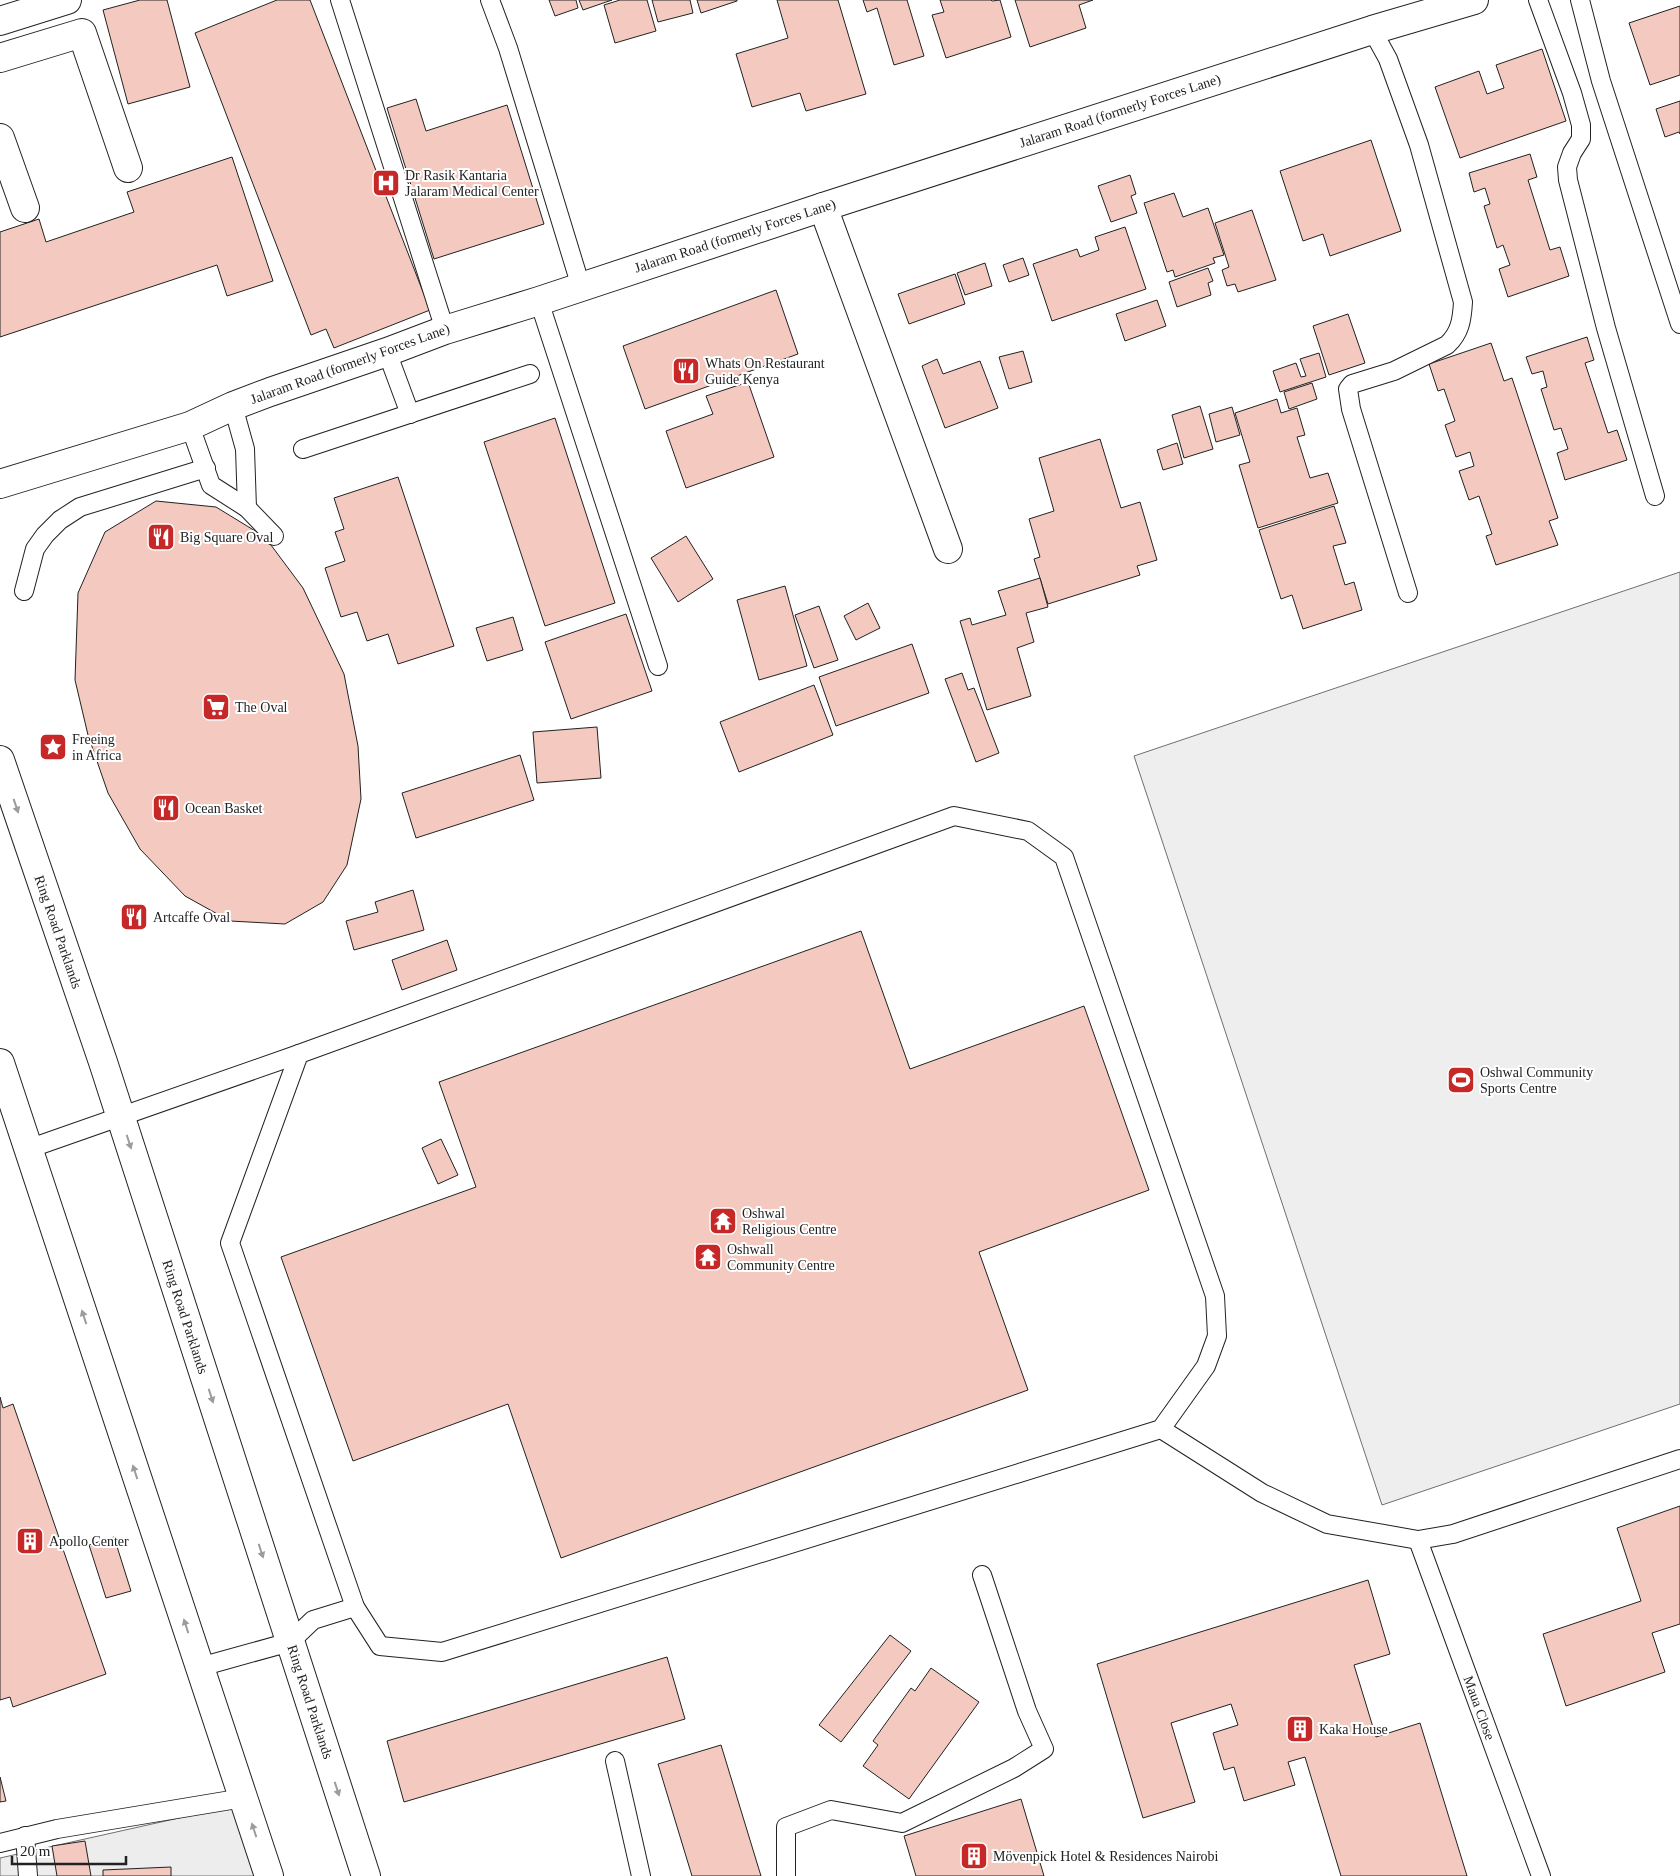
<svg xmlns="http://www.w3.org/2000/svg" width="1680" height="1876" viewBox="0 0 1680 1876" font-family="Georgia,serif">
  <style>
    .green { fill: #eee; stroke: #6f6f6f }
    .parking { fill: #ededed; stroke: #6f6f6f }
    .building { fill: #f3c9c0; stroke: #222 }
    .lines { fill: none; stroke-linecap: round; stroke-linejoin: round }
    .lane-casing { stroke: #222; stroke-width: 20 }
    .street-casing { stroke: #222; stroke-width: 30 }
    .secondary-casing { stroke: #222; stroke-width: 30 }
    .lane { stroke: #fff; stroke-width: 18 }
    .street { stroke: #fff; stroke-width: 28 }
    .secondary { stroke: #fff; stroke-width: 28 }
    .oneway { fill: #9c9c9c }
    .labels { text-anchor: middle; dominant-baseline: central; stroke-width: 4; stroke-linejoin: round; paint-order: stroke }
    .street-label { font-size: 14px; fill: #222; stroke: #fff }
    .poi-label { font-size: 14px; fill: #222; stroke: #fff; text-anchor: start }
  </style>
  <rect width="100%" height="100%" fill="#fff"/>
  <polygon class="green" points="1680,572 1680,1404 1382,1505 1134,756"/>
  <polygon class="parking" points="237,1805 254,1876 0,1876 0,1858"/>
  <g class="building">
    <polygon points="140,0 167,0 190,87 128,104 103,10"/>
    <polygon points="277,0 310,0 430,310 334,348 326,329 311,335 195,33"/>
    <polygon points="549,0 576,0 578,8 555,16"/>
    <polygon points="579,0 612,0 583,10"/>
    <polygon points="620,0 647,0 656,31 615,43 604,5"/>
    <polygon points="652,0 690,0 693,13 658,22"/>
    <polygon points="697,0 737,0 737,1 701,13"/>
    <polygon points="777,0 838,0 866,94 806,111 800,93 752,107 736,54 788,38"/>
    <polygon points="863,0 907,0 924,56 894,65 877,8 867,12"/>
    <polygon points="940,0 991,0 992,1 1000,0 1011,37 946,58 932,15 944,12"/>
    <polygon points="1015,0 1093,0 1079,5 1086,28 1030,47"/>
    <polygon points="1680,6 1680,75 1650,85 1629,23"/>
    <polygon points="1542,49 1566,121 1460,158 1435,87 1479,71 1487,94 1504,88 1496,65"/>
    <polygon points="416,99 426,131 507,105 544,224 434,259 387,108"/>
    <polygon points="1680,101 1680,134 1679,132 1665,137 1656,109"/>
    <polygon points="1371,140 1401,231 1330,256 1323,234 1303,241 1280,171"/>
    <polygon points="1530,154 1537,177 1528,180 1550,250 1560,247 1569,276 1508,297 1499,269 1510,265 1503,245 1497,248 1484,206 1490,204 1485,188 1474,192 1469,173"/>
    <polygon points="232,157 273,281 227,296 217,265 0,337 0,232 39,219 46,242 134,212 127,192"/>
    <polygon points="1130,175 1136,194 1131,196 1137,213 1111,222 1098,186"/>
    <polygon points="1174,193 1183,217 1208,208 1224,255 1213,258 1215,263 1175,277 1173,270 1167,272 1144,203"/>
    <polygon points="1252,210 1276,280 1238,292 1235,284 1227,286 1222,270 1229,267 1215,223"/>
    <polygon points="1125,227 1146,289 1052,321 1033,264 1077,249 1080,257 1099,250 1095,237"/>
    <polygon points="1023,258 1029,275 1009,282 1003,265"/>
    <polygon points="985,263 992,286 965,295 957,273"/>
    <polygon points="1208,268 1213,281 1208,283 1211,295 1177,307 1169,282"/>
    <polygon points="955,274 965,304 909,324 898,294"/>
    <polygon points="776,290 798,354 645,409 623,346"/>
    <polygon points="1157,300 1166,326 1125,341 1116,314"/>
    <polygon points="1348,314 1365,363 1329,375 1313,326"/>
    <polygon points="1587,337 1594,360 1585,363 1608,433 1617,430 1627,460 1565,480 1557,453 1568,449 1561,428 1554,430 1541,389 1547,387 1543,371 1532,374 1526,357"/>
    <polygon points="1491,343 1504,381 1512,378 1558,518 1549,521 1558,545 1496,565 1486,536 1492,534 1479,496 1469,500 1459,471 1474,466 1470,452 1456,457 1445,425 1455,421 1444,389 1438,391 1429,364"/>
    <polygon points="1023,351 1032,382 1009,389 999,357"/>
    <polygon points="1319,353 1326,377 1280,392 1273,371 1296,363 1301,377 1306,376 1300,359"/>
    <polygon points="937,359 943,374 980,361 998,408 945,428 922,366"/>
    <polygon points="748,382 774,457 686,488 666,431 713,414 706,396"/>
    <polygon points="1312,383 1317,399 1289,409 1284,392"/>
    <polygon points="1277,399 1281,413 1297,408 1305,435 1297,437 1310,478 1328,473 1338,503 1258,528 1239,465 1250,462 1235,413"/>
    <polygon points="1200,406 1213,449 1184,458 1172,415"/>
    <polygon points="1232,407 1240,435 1216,442 1209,414"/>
    <polygon points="555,418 615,603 545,626 484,442"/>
    <polygon points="1100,439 1121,508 1140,502 1157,560 1137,566 1140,575 1048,604 1034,559 1040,557 1029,519 1054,511 1039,458"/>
    <polygon points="1177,443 1183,464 1163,470 1157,450"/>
    <polygon points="398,477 454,646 398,664 388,634 367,641 357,612 341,617 325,568 345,561 335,532 344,529 334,498"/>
    <polygon points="156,501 216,507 265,537 303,588 344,674 358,746 361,799 347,865 323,902 285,924 230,921 185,896 140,849 108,793 88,735 75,680 78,593 105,532"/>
    <polygon points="1334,506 1346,543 1333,546 1345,585 1354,582 1362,610 1303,629 1292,595 1281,599 1259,530"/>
    <polygon points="686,536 713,579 678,602 651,558"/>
    <polygon points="1040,578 1048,607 1026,613 1034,642 1017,648 1031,696 987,710 960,621 970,618 972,625 1006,615 998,591"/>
    <polygon points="785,586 807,666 759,680 737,600"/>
    <polygon points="868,603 880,628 856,640 844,616"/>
    <polygon points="819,606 838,660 814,668 795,615"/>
    <polygon points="626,614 652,691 571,719 545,642"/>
    <polygon points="513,617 523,650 487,661 476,628"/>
    <polygon points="912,644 929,693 836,726 819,677"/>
    <polygon points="962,673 968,690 974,688 999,753 976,762 945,679"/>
    <polygon points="814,685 833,735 739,772 720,722"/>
    <polygon points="597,727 601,778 537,783 533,732"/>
    <polygon points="520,755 534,800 416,838 402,793"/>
    <polygon points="413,890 424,930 354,950 346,921 378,912 375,902"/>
    <polygon points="861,931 910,1069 1084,1006 1149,1190 979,1252 1028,1390 561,1558 508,1404 353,1461 281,1257 476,1187 439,1082"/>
    <polygon points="447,940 457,970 402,990 392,960"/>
    <polygon points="441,1139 458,1175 438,1184 422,1148"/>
    <polygon points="0,1397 3,1408 13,1404 106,1674 13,1707 10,1697 0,1700"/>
    <polygon points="1680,1506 1680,1624 1652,1633 1665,1672 1566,1706 1543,1634 1641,1601 1617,1528"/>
    <polygon points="114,1537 131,1591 106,1598 89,1545"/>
    <polygon points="1368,1580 1390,1654 1354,1665 1376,1737 1420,1723 1467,1876 1341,1876 1305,1757 1288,1762 1295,1785 1244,1801 1234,1767 1224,1770 1213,1733 1238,1725 1231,1704 1171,1723 1195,1802 1143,1818 1097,1664"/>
    <polygon points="890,1635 911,1651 841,1742 819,1725"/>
    <polygon points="667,1657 685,1719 404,1802 387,1741"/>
    <polygon points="931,1668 979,1702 909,1799 863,1766 878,1745 873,1741 911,1688 915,1691"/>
    <polygon points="721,1745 761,1876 692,1876 658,1764"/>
    <polygon points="0,1777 6,1801 0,1802"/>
    <polygon points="1021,1799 1044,1876 916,1876 904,1836"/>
    <polygon points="85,1841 91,1876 57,1876 52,1846"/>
    <polygon points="171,1867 171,1876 103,1876 103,1870"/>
  </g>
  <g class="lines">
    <g class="lane-casing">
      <g id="lane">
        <polyline points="340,0 445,330"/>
        <polyline points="490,0 508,48 581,287"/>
        <polyline points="1538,0 1572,93 1581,125 1581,139 1572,153 1567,167 1568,180 1606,328 1655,496"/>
        <polyline points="1580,0 1601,81 1680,324"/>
        <path d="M1372 30 1388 59 1419 145 1463 302C1462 320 1460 333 1447 345L1394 371 1352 384 1348 389 1351 409 1408 593"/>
        <polyline points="539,301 658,666"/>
        <polyline points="387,352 410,414"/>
        <polyline points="233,406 245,449 247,508"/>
        <polyline points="190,426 211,485 247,508 274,536"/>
        <polyline points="303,449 530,374"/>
        <polyline points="24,591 35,549 45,535 60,520 80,507 206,468"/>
        <polyline points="28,1149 299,1054"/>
        <polyline points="1161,1429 1206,1366 1217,1336 1215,1296 1064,857 1028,831 954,816 299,1054 230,1243 355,1607 380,1646 442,1652 1161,1429 1262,1493 1327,1524 1418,1540 1453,1534 1680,1459"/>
        <polyline points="1418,1540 1541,1876"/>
        <polyline points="200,1667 290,1642 313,1620 355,1607"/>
        <polyline points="615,1761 641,1876"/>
        <polyline points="25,1836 28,1876"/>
        <polyline points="0,1843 57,1829 243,1798"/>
        <polyline points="786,1876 786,1827 831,1810 902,1823 1014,1768 1044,1749 1027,1711 982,1575"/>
      </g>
    </g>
    <g class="street-casing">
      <g id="street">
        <polyline points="0,21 67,0"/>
        <polyline points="0,58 82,33 128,168"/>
        <polyline points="0,138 25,208"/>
        <polyline points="823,207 948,549"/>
        <polyline points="0,484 190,426 233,406 270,392 387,352 445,330 539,301 823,207 1372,30 1474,0"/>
      </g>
    </g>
    <g class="secondary-casing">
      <g id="secondary">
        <polyline points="0,760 103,1062 366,1876"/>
        <polyline points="0,1063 269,1876"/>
      </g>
    </g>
    <use href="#lane" class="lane"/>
    <use href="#street" class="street"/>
    <use href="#secondary" class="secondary"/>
  </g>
  <defs><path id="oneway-solid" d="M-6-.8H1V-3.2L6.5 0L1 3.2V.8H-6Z" transform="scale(1.25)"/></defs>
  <g class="oneway">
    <use href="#oneway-solid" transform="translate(16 806) rotate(71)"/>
    <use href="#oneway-solid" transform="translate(129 1142) rotate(72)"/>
    <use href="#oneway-solid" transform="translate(84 1317) rotate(-108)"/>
    <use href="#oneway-solid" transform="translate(211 1396) rotate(72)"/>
    <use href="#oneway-solid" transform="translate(135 1472) rotate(-108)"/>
    <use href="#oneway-solid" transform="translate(261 1551) rotate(72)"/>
    <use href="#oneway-solid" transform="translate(186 1626) rotate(-108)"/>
    <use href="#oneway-solid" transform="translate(337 1789) rotate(72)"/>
    <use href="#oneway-solid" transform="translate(254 1830) rotate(-108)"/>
  </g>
  <defs>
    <g id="hospital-square" transform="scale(1.4375)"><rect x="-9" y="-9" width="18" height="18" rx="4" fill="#c62828" stroke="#fff"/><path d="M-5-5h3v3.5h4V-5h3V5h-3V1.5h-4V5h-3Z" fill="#fff"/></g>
    <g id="restaurant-square" transform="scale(1.4375)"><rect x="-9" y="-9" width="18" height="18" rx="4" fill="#c62828" stroke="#fff"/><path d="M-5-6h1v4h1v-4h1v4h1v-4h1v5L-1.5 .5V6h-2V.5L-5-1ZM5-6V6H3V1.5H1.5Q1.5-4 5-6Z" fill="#fff"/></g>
    <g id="supermarket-square" transform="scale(1.4375)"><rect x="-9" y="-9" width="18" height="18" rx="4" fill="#c62828" stroke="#fff"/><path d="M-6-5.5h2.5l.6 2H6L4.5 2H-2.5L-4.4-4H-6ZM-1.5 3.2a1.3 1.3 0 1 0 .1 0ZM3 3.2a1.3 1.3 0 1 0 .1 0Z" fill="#fff"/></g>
    <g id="sight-square" transform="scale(1.4375)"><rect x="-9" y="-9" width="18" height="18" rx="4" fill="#c62828" stroke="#fff"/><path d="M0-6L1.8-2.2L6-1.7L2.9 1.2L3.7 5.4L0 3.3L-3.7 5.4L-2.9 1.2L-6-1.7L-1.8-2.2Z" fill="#fff"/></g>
    <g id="stadium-square" transform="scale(1.4375)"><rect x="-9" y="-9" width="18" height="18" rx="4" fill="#c62828" stroke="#fff"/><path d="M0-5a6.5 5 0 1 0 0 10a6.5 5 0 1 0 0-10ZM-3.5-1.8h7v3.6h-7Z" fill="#fff"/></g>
    <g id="temple-square" transform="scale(1.4375)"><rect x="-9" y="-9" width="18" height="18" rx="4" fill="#c62828" stroke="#fff"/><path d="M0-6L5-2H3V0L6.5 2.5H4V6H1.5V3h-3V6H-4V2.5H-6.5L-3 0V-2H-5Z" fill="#fff"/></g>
    <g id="building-square" transform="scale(1.4375)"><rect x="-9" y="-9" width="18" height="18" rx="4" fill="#c62828" stroke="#fff"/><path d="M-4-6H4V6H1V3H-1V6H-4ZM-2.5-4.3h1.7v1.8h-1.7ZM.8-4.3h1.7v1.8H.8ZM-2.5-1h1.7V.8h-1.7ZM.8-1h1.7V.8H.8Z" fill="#fff"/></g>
  </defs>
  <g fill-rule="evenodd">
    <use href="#hospital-square" x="386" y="183"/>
    <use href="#restaurant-square" x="686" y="371"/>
    <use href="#restaurant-square" x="161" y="537"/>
    <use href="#supermarket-square" x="216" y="707"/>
    <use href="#sight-square" x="53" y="747"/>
    <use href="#restaurant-square" x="166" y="808"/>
    <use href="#restaurant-square" x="134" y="917"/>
    <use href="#stadium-square" x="1461" y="1080"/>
    <use href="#temple-square" x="723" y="1221"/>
    <use href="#temple-square" x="708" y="1257"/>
    <use href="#building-square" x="30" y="1541"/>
    <use href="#building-square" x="1300" y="1729"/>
    <use href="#building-square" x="974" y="1856"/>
  </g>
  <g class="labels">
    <g class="street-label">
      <text transform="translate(1120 111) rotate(-18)">Jalaram Road (formerly Forces Lane)</text>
      <text transform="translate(735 236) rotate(-18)">Jalaram Road (formerly Forces Lane)</text>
      <text transform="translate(350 364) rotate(-20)">Jalaram Road (formerly Forces Lane)</text>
      <text transform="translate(58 932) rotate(71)">Ring Road Parklands</text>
      <text transform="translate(185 1317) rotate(72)">Ring Road Parklands</text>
      <text transform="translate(310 1702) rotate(72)">Ring Road Parklands</text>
      <text transform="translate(1479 1708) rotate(70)">Maua Close</text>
    </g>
    <g class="poi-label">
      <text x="405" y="175">Dr Rasik Kantaria<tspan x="405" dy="16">Jalaram Medical Center</tspan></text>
      <text x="705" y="363">Whats On Restaurant<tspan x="705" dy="16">Guide Kenya</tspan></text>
      <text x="180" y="537">Big Square Oval</text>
      <text x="235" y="707">The Oval</text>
      <text x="72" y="739">Freeing<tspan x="72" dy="16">in Africa</tspan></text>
      <text x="185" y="808">Ocean Basket</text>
      <text x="153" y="917">Artcaffe Oval</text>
      <text x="1480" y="1072">Oshwal Community<tspan x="1480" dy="16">Sports Centre</tspan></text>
      <text x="742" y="1213">Oshwal<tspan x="742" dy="16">Religious Centre</tspan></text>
      <text x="727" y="1249">Oshwall<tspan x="727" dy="16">Community Centre</tspan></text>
      <text x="49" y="1541">Apollo Center</text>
      <text x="1319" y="1729">Kaka House</text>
      <text x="993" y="1856">Mövenpick Hotel &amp; Residences Nairobi</text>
    </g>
  </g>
  <path d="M12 1856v8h114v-8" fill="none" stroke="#222222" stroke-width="2.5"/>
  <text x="20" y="1856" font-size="15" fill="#222222" stroke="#ffffff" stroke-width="4" paint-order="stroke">20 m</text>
</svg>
